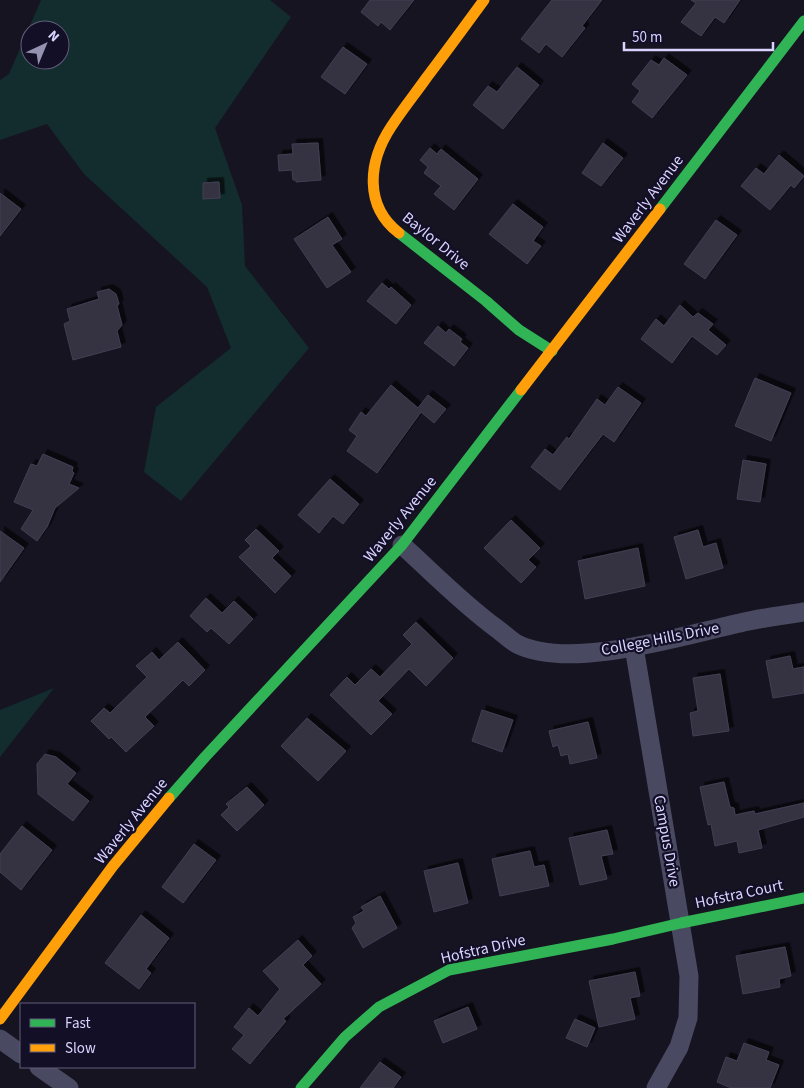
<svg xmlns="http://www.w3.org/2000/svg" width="804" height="1088" viewBox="0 0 804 1088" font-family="'Source Sans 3',sans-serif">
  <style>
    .green { fill: #132c2d; fill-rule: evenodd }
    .building { fill: #343243; stroke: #433f54; filter: url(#shadow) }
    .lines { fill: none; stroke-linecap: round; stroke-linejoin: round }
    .street { stroke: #4a4962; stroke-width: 19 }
    .fast { stroke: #30b455; stroke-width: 11 }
    .slow { stroke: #ff9f0a; stroke-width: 11 }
    .labels { text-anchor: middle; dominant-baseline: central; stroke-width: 4.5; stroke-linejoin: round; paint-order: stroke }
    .street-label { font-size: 16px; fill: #d9d4ff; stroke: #130f26 }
  </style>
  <defs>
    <filter id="shadow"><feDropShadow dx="4.5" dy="-4.5" stdDeviation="0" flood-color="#0009"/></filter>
  </defs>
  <rect width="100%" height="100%" fill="#161421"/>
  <g class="green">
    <path d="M41 0H270L291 17 215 128 242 205 245 266 309 348 181 501 144 472 156 407 231 348 207 287 84 174 47 124 0 140V80L9 74ZM30 30H60V60H30Z"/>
    <polygon points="54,688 0,757 0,710"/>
  </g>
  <g class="building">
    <polygon points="370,0 414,0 390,30 381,22 378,26 361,12"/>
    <polygon points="552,0 602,0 582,26 585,28 562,57 546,44 539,53 521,39"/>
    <polygon points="691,0 740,0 724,23 715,17 701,36 681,22 696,3"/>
    <polygon points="343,47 367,64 345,94 321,77"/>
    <polygon points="664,58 687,75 652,118 632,102 640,91 632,84 651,60 659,65"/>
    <polygon points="517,67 539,85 503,129 473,105 488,86 497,92"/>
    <polygon points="318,143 321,180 296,182 296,180 293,180 292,170 279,171 278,155 293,154 292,144"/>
    <polygon points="603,143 623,158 601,186 582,173"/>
    <polygon points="430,148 437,154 441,149 478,179 454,210 434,194 441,186 424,173 428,167 420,160"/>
    <polygon points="779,155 804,176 794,188 791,185 770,210 741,186 756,168 764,174"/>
    <polygon points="219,182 220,198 203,199 203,183"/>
    <polygon points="0,193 21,209 0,236"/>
    <polygon points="513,204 543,227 533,241 541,246 527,264 489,234"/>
    <polygon points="328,217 342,239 332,245 351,272 327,288 294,239"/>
    <polygon points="716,220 737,235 705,279 684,264"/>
    <polygon points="382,283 389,289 391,287 411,305 396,324 367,301"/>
    <polygon points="109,289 116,294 119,304 117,306 122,325 117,331 121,347 73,360 64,324 70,321 67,309 99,299 97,292"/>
    <polygon points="680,305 693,317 698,313 713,324 708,330 726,345 717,355 692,336 672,363 641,339 656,319 664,326"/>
    <polygon points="438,326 446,333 449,329 462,339 460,342 468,348 454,366 424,343"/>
    <polygon points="755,378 791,393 771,441 735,426"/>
    <polygon points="391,385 418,408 428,395 446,409 434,423 421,412 377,473 347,451 357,436 349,430 361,412 366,416"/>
    <polygon points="618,387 641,403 614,442 603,434 560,490 531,467 545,449 553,455 567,437 569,439 597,399 605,405"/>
    <polygon points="43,454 73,467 72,471 74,473 69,484 79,488 55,508 47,527 37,541 21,529 33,510 14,502 31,464 37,466"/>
    <polygon points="743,460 766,464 760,502 737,499"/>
    <polygon points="330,479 359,504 343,524 333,516 319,533 298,515"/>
    <polygon points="511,520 540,548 528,560 536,567 521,583 484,548"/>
    <polygon points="256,529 279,551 272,558 291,576 275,593 239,557 251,546 245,540"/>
    <polygon points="698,530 703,547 716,543 723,568 686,579 674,537"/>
    <polygon points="0,531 24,548 0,582"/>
    <polygon points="638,548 645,586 585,599 578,561"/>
    <polygon points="206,598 222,613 234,601 253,619 229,644 211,628 207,632 190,616"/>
    <polygon points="416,622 453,658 426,686 409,669 378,701 392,714 371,735 330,695 347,677 355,685 371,669 380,677 412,644 403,635"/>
    <polygon points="178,642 205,670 189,686 183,680 145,717 154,726 126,752 111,737 109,739 91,721 104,708 110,713 147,677 136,666 152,652 159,660"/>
    <polygon points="790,656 793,669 804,667 804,693 773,698 766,661"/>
    <polygon points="720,674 729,731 693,736 690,713 698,711 693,678"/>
    <polygon points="482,710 513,720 502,752 472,741"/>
    <polygon points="307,718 346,751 318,781 281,746"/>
    <polygon points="588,722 597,758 570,764 568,754 561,756 558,745 553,747 549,731"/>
    <polygon points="45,754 56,757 76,773 67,784 89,801 73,821 38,794 37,764"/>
    <polygon points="724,782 730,807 734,808 735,815 754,811 755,814 804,803 804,817 758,830 762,848 739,853 737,841 715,846 711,824 708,825 700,787"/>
    <polygon points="247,787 264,805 237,831 221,815 229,807 226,804"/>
    <polygon points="22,826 52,850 21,890 0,872 0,854"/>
    <polygon points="607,830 613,854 601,856 607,879 580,885 569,838"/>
    <polygon points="194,844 216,860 183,903 162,887"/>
    <polygon points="530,851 534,867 544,865 549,886 500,896 492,859"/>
    <polygon points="458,863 468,903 434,912 424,871"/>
    <polygon points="380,896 397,928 363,948 352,928 356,923 353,917 364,911 361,907"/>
    <polygon points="141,915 169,938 146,969 151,973 139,989 105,963"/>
    <polygon points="298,940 312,956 303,965 321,984 283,1019 286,1021 250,1064 232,1049 244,1035 234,1027 249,1008 258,1016 280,989 263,971"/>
    <polygon points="785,947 791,976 779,979 780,987 743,994 736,956"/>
    <polygon points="635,972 640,996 630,998 635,1019 599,1027 589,981"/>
    <polygon points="468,1007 477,1029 443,1043 434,1021"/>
    <polygon points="575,1019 595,1028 587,1047 566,1038"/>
    <polygon points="744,1043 769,1052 766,1060 779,1065 770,1088 731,1088 717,1082 726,1057 737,1061"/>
    <polygon points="380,1062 401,1077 393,1088 360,1088"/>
  </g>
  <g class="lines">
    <g class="street">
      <path d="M402 545C433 573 462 603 496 628 503 633 510 640 517 644 570 671 684 635 740 623 761 618 783 615 804 612"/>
      <polyline points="634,647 689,976 688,1018 679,1047 656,1088"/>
      <polyline points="0,1039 21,1054"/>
      <polyline points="39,1067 69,1088"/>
    </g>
    <g class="fast">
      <polyline points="660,209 804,21"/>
      <polyline points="399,233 486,301 519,330 552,351"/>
      <polyline points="169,798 205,757 402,545 521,390"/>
      <polyline points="301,1088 345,1037 379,1007 449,970 613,939 681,923 804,898"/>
    </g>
    <g class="slow">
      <path d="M399 233C364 206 368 162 391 127 402 110 415 94 427 77 446 52 465 26 484 0"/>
      <polyline points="521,390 660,209"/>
      <polyline points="0,1019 113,866 169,798"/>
    </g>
  </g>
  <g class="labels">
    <g class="street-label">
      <text transform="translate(648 199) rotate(-53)">Waverly Avenue</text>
      <text transform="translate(436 241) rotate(39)">Baylor Drive</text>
      <text transform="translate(400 519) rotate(-51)">Waverly Avenue</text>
      <text transform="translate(660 639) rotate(-11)">College Hills Drive</text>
      <text transform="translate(131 821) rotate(-51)">Waverly Avenue</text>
      <text transform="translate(667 841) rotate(80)">Campus Drive</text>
      <text transform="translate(739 894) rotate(-12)">Hofstra Court</text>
      <text transform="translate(483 949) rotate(-13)">Hofstra Drive</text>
    </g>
  </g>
  <rect x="20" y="1003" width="175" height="65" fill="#130f26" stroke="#625e7d"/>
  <rect x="30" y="1019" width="25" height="8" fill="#30b455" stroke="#625e7d"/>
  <text x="65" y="1028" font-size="15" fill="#d9d4ff">Fast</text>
  <rect x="30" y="1044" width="25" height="8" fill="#ff9f0a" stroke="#625e7d"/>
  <text x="65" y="1053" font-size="15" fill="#d9d4ff">Slow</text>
  <g transform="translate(45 45) rotate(44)"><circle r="24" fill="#130f26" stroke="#625e7d"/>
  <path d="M0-4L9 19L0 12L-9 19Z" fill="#9591b1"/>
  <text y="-8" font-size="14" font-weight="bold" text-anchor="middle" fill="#d9d4ff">N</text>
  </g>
  <path d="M624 42v8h149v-8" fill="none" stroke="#d9d4ff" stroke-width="2.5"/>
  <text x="632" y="42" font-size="15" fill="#d9d4ff" stroke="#130f26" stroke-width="4" paint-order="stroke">50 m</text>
</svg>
